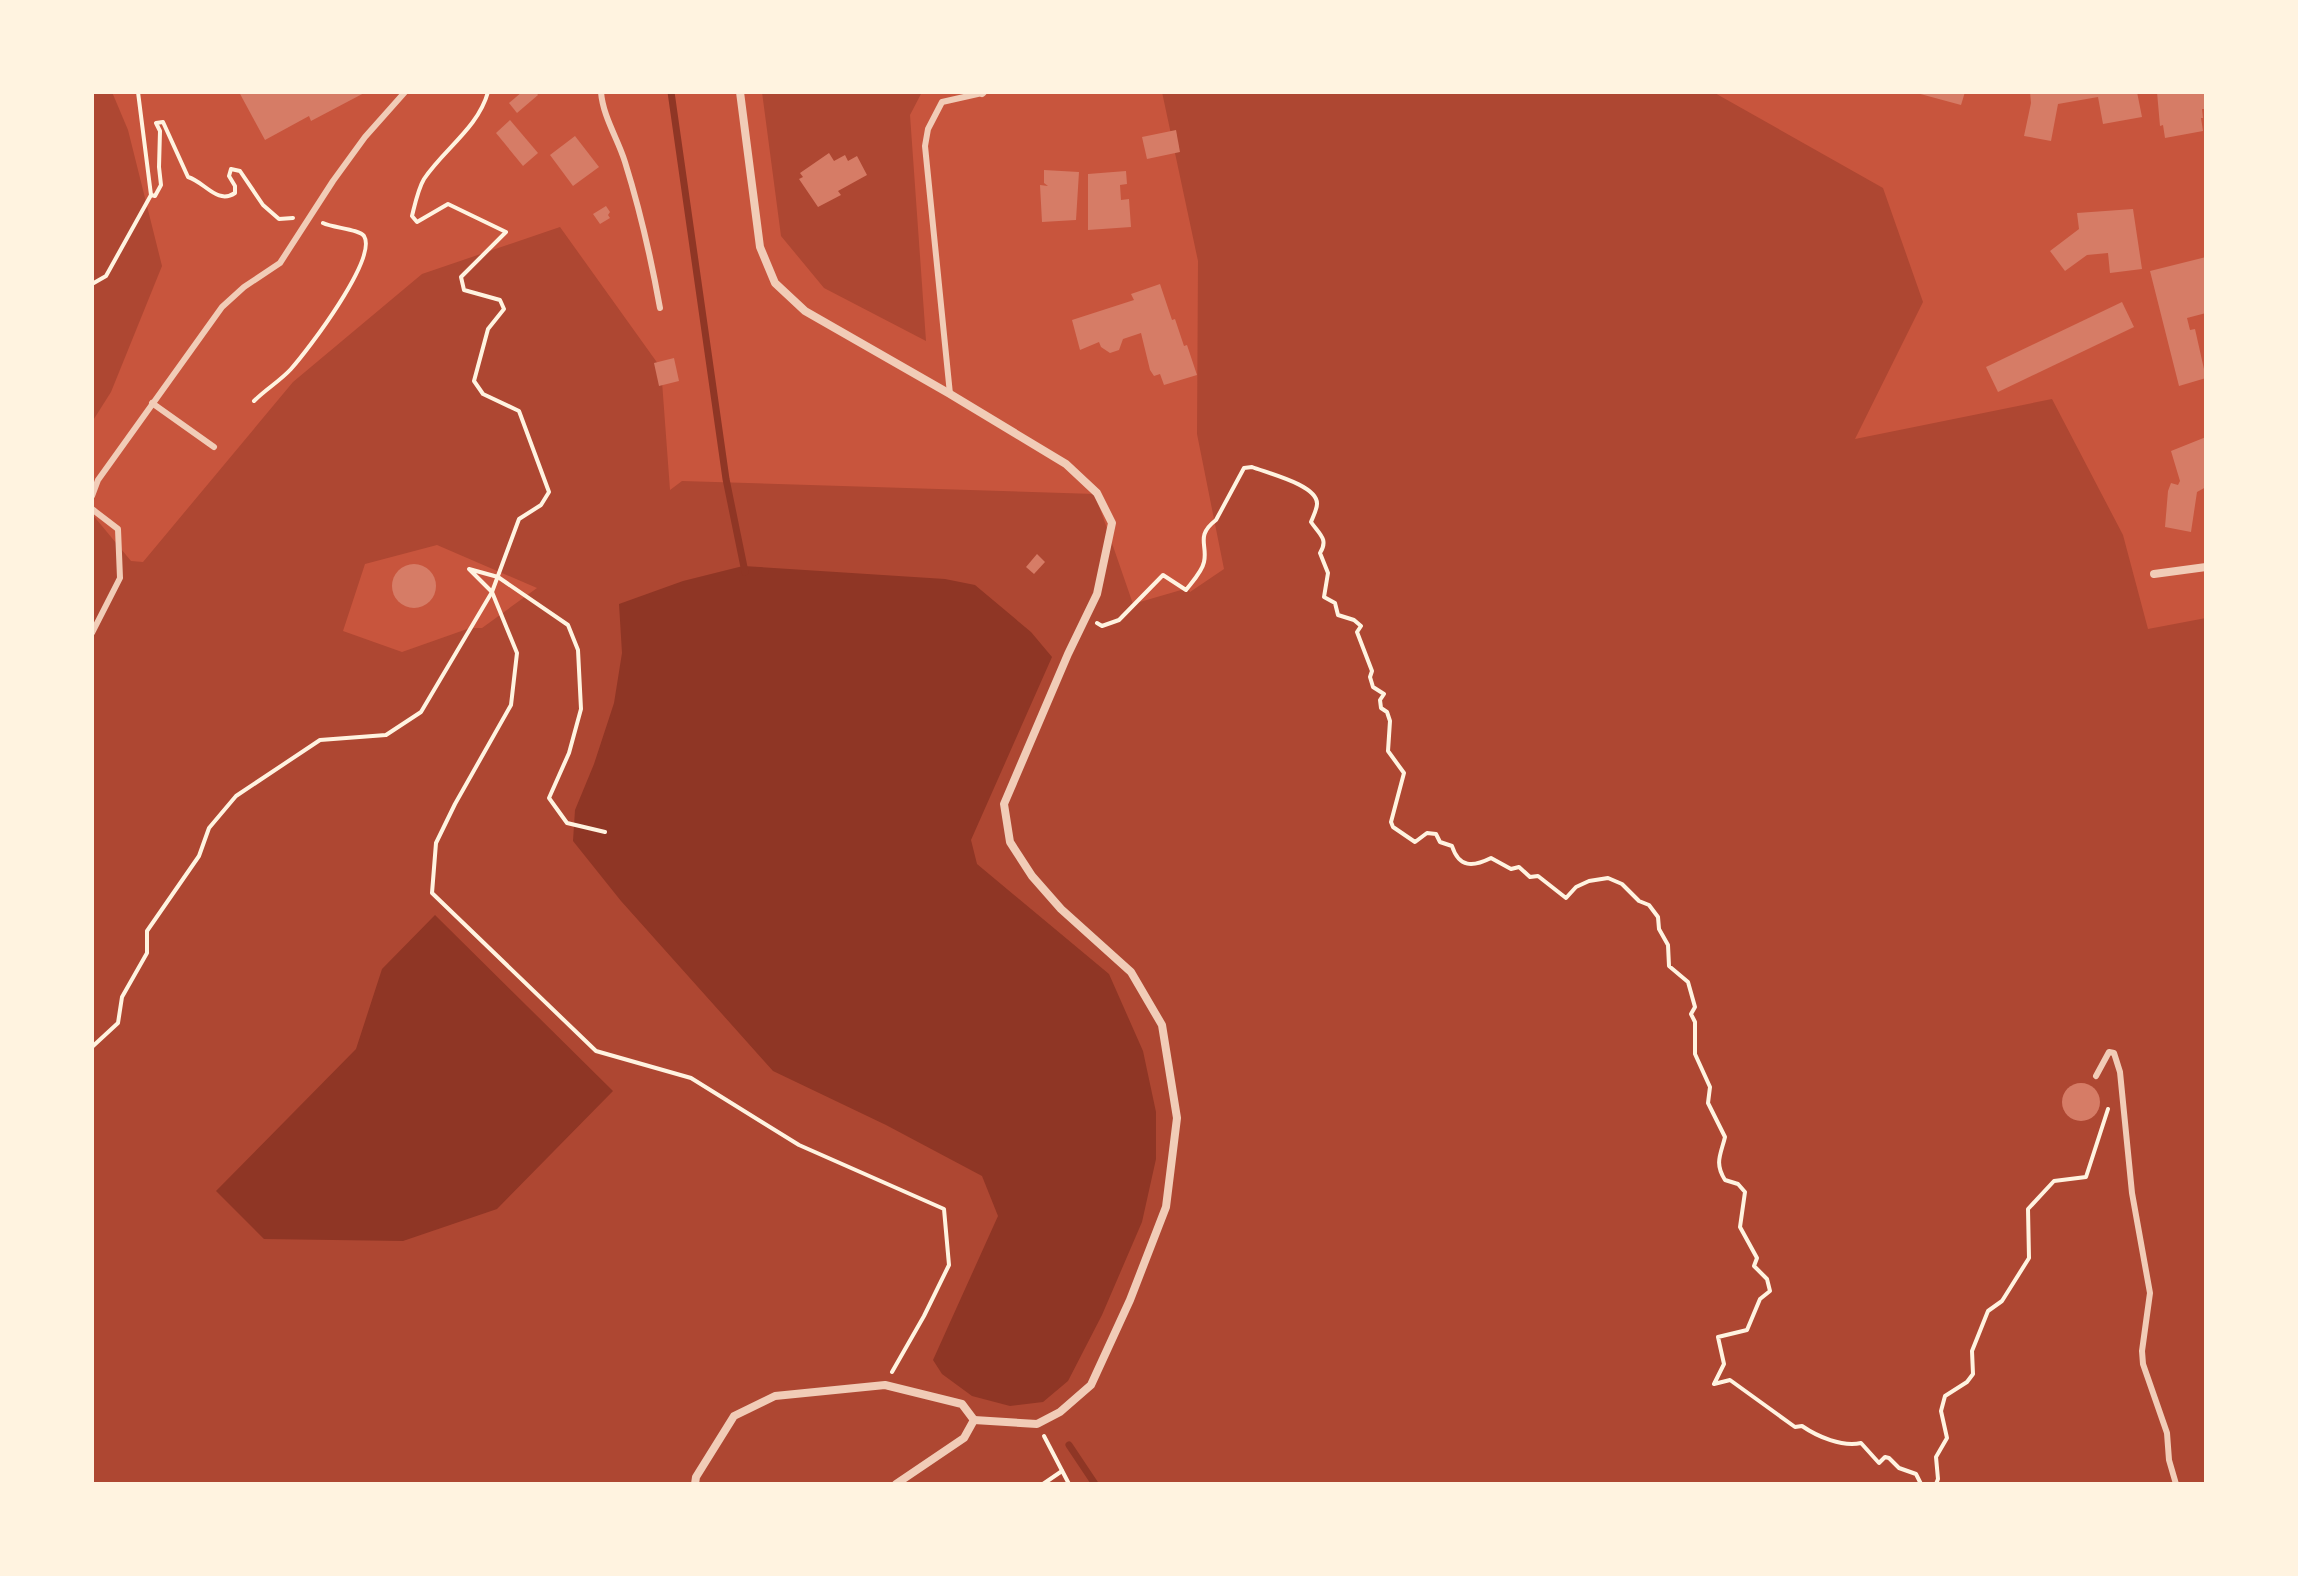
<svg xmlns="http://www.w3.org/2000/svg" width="2298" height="1576" viewBox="0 0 2298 1576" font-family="Figtree,sans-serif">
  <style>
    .green { fill: #ae4732; fill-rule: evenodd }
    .water { fill: #8f3625 }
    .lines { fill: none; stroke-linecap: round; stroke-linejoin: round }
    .stream { stroke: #8f3625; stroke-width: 7 }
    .building { fill: #d67c66 }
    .path { stroke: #fff3e0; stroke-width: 4 }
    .service { stroke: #f1ccb7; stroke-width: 6 }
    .minor { stroke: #f1ccb7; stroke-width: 8 }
  </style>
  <rect width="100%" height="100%" fill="#c8553d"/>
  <g class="green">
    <polygon points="92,92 112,92 128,130 162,266 111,392 92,422"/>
    <polygon points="762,92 922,92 910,115 926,341 824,288 781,236"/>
    <path d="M1162 92H1713L1883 188 1923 302 1855 439 2052 399 2123 535 2148 629 2206 618V1484H92V514L131 561 143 562 293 382 422 274 560 227 661 368 670 490 682 481 1095 494 1133 604 1188 588 1190 592 1224 569 1197 434 1198 261ZM437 545 537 588 482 628H470L402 652 343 631 365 564Z"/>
  </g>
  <g class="water">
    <polygon points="743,566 945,579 975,585 1031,632 1052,657 971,840 977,864 1109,974 1143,1051 1156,1112 1156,1159 1142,1222 1102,1315 1068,1381 1043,1402 1010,1406 972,1396 942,1374 933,1360 998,1216 982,1176 886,1125 773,1071 621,901 573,841 575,810 594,764 614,703 622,653 619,604 683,581"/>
    <polygon points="435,915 613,1091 497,1209 403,1241 264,1239 216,1191 356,1049 382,969"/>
  </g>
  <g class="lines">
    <g class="stream">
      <polyline points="671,92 726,479 745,572"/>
      <polyline points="1069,1445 1095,1484"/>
    </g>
  </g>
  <g class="building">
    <polygon points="239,92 366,92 311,121 309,116 265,140"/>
    <polygon points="522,92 536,92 538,95 517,113 509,103"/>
    <polygon points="1913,92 1965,92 1961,105"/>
    <polygon points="2030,92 2137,92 2142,117 2103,124 2098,97 2058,104 2051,141 2024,136 2031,103"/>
    <polygon points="2157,92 2206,92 2206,109 2202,109 2203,118 2201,118 2203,131 2165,138 2163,125 2160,126"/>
    <polygon points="510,120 538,153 523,166 496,133"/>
    <polygon points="1176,130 1180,152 1147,159 1142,137"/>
    <polygon points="575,136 599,167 573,186 550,155"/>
    <polygon points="829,153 834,161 845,155 848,161 857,156 867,175 838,191 841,195 818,207 799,179 803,177 800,173"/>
    <polygon points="1044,170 1079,172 1076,220 1042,222 1040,185 1048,186 1044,183"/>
    <polygon points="1126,171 1127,184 1120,185 1121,200 1129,199 1131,227 1088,230 1088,174"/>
    <polygon points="606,206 610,212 608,215 610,218 600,224 593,214"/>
    <polygon points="2133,209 2142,269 2110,273 2108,253 2087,255 2065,271 2050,251 2079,229 2077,213"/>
    <polygon points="2206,257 2206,313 2187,318 2190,330 2195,329 2206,378 2179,386 2150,271"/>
    <polygon points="1160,284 1172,320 1175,319 1184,346 1187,345 1197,375 1164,385 1160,374 1154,376 1150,370 1141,333 1123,339 1119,350 1110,353 1101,347 1099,342 1080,350 1072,320 1134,300 1131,294"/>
    <polygon points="2122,302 2134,327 1998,392 1986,367"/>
    <polygon points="674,358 679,381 659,386 654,363"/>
    <polygon points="2206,437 2206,487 2197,492 2191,532 2165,527 2168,491 2171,483 2178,485 2180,481 2171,451"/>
    <polygon points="1037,554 1045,562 1034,574 1026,567"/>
    <circle cx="414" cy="586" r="22"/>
    <circle cx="2081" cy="1102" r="19"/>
  </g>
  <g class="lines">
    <g class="path">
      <path d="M151 195 155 196 161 185 159 167 160 131 156 123 163 122 188 177C205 182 217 205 235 193V186L229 176 231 169 240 171 263 205 279 219 293 218"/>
      <polyline points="92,284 106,276 151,195 138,92"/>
      <path d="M254 401C266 389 280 381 291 369 308 350 378 258 364 236 359 229 333 228 323 223"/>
      <path d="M1097 623 1102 626 1119 620 1163 575 1186 590C1192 582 1202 572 1204 562 1208 545 1195 536 1216 520L1244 468 1252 467C1267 473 1318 485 1317 504 1317 509 1313 517 1311 522 1319 534 1329 539 1320 553L1328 573 1324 597 1335 603 1338 615 1354 620 1361 626 1357 632 1372 671 1370 677 1373 687 1384 694 1380 700 1381 708 1387 712 1390 721 1388 751 1404 773 1391 822 1393 827 1415 842 1427 833 1436 834 1440 842 1452 846C1459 868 1473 867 1491 858L1511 869 1519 867 1530 877 1538 876 1566 898 1576 887 1589 881 1608 878 1622 884 1639 901 1649 905 1658 917 1659 929 1668 945 1669 966 1688 982 1695 1007 1691 1014 1695 1022V1054L1710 1087 1708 1103 1725 1137C1721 1154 1714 1163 1725 1180L1738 1184 1745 1192 1740 1227 1757 1258 1754 1266 1767 1279 1770 1291 1760 1299 1747 1330 1718 1337 1724 1364 1714 1384 1730 1380 1795 1427 1802 1426C1818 1437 1842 1447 1861 1443L1879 1463 1885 1457 1889 1458 1899 1468 1916 1474 1921 1484"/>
      <polyline points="605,832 567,823 549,798 569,753 581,709 578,650 568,625 498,577 469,569 492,592 517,653 511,705 455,804 436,843 432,893 596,1051 691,1078 799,1145 944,1209 949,1265 924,1316 892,1372"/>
      <path d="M92 1047 118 1023 122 997 147 953V931L199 856 209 828 236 796 320 740 386 735 421 712 492 592 519 519 541 505 549 492 519 411 483 394 474 381 488 329 504 309 500 300 464 290 461 277 506 232 448 204 417 222 412 216C415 204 418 189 424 179 444 149 478 128 488 92"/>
      <polyline points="1044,1436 1069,1484"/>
      <polyline points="1043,1484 1062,1471"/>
      <polyline points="1936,1484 1938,1479 1936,1457 1947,1438 1941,1411 1945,1396 1967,1382 1973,1374 1972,1351 1988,1311 2002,1301 2029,1258 2028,1209 2054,1181 2086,1177 2108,1109"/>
    </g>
    <g class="service">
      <path d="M601 92C603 117 618 139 625 162 640 210 651 258 660 308"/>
      <polyline points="950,394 925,146 928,129 942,102 982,93"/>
      <polyline points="152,403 214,447"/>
      <polyline points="92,496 98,480 222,307 244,287 280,263 333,181 365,137 405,92"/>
      <polyline points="92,509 118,529 120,578 92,633"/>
      <polyline points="2096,1076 2109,1052 2114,1053 2120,1072 2132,1193 2150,1293 2142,1351 2143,1364 2167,1433 2169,1460 2176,1484"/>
    </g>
    <g class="minor">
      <polyline points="740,92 760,247 775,283 805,311 950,394 1066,464 1097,493 1112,523 1097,594 1068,654 1004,804 1010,842 1032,876 1061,909 1131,972 1162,1025 1177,1118 1166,1207 1130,1300 1091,1385 1060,1412 1037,1424 974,1420"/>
      <polyline points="982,93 983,92"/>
      <polyline points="2154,574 2206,567"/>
      <polyline points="695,1484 696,1477 734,1416 775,1396 885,1385 962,1404 974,1420"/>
      <polyline points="896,1484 964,1438 974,1420"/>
    </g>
  </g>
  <rect width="2298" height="1576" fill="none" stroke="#fff3e0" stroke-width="188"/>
</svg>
